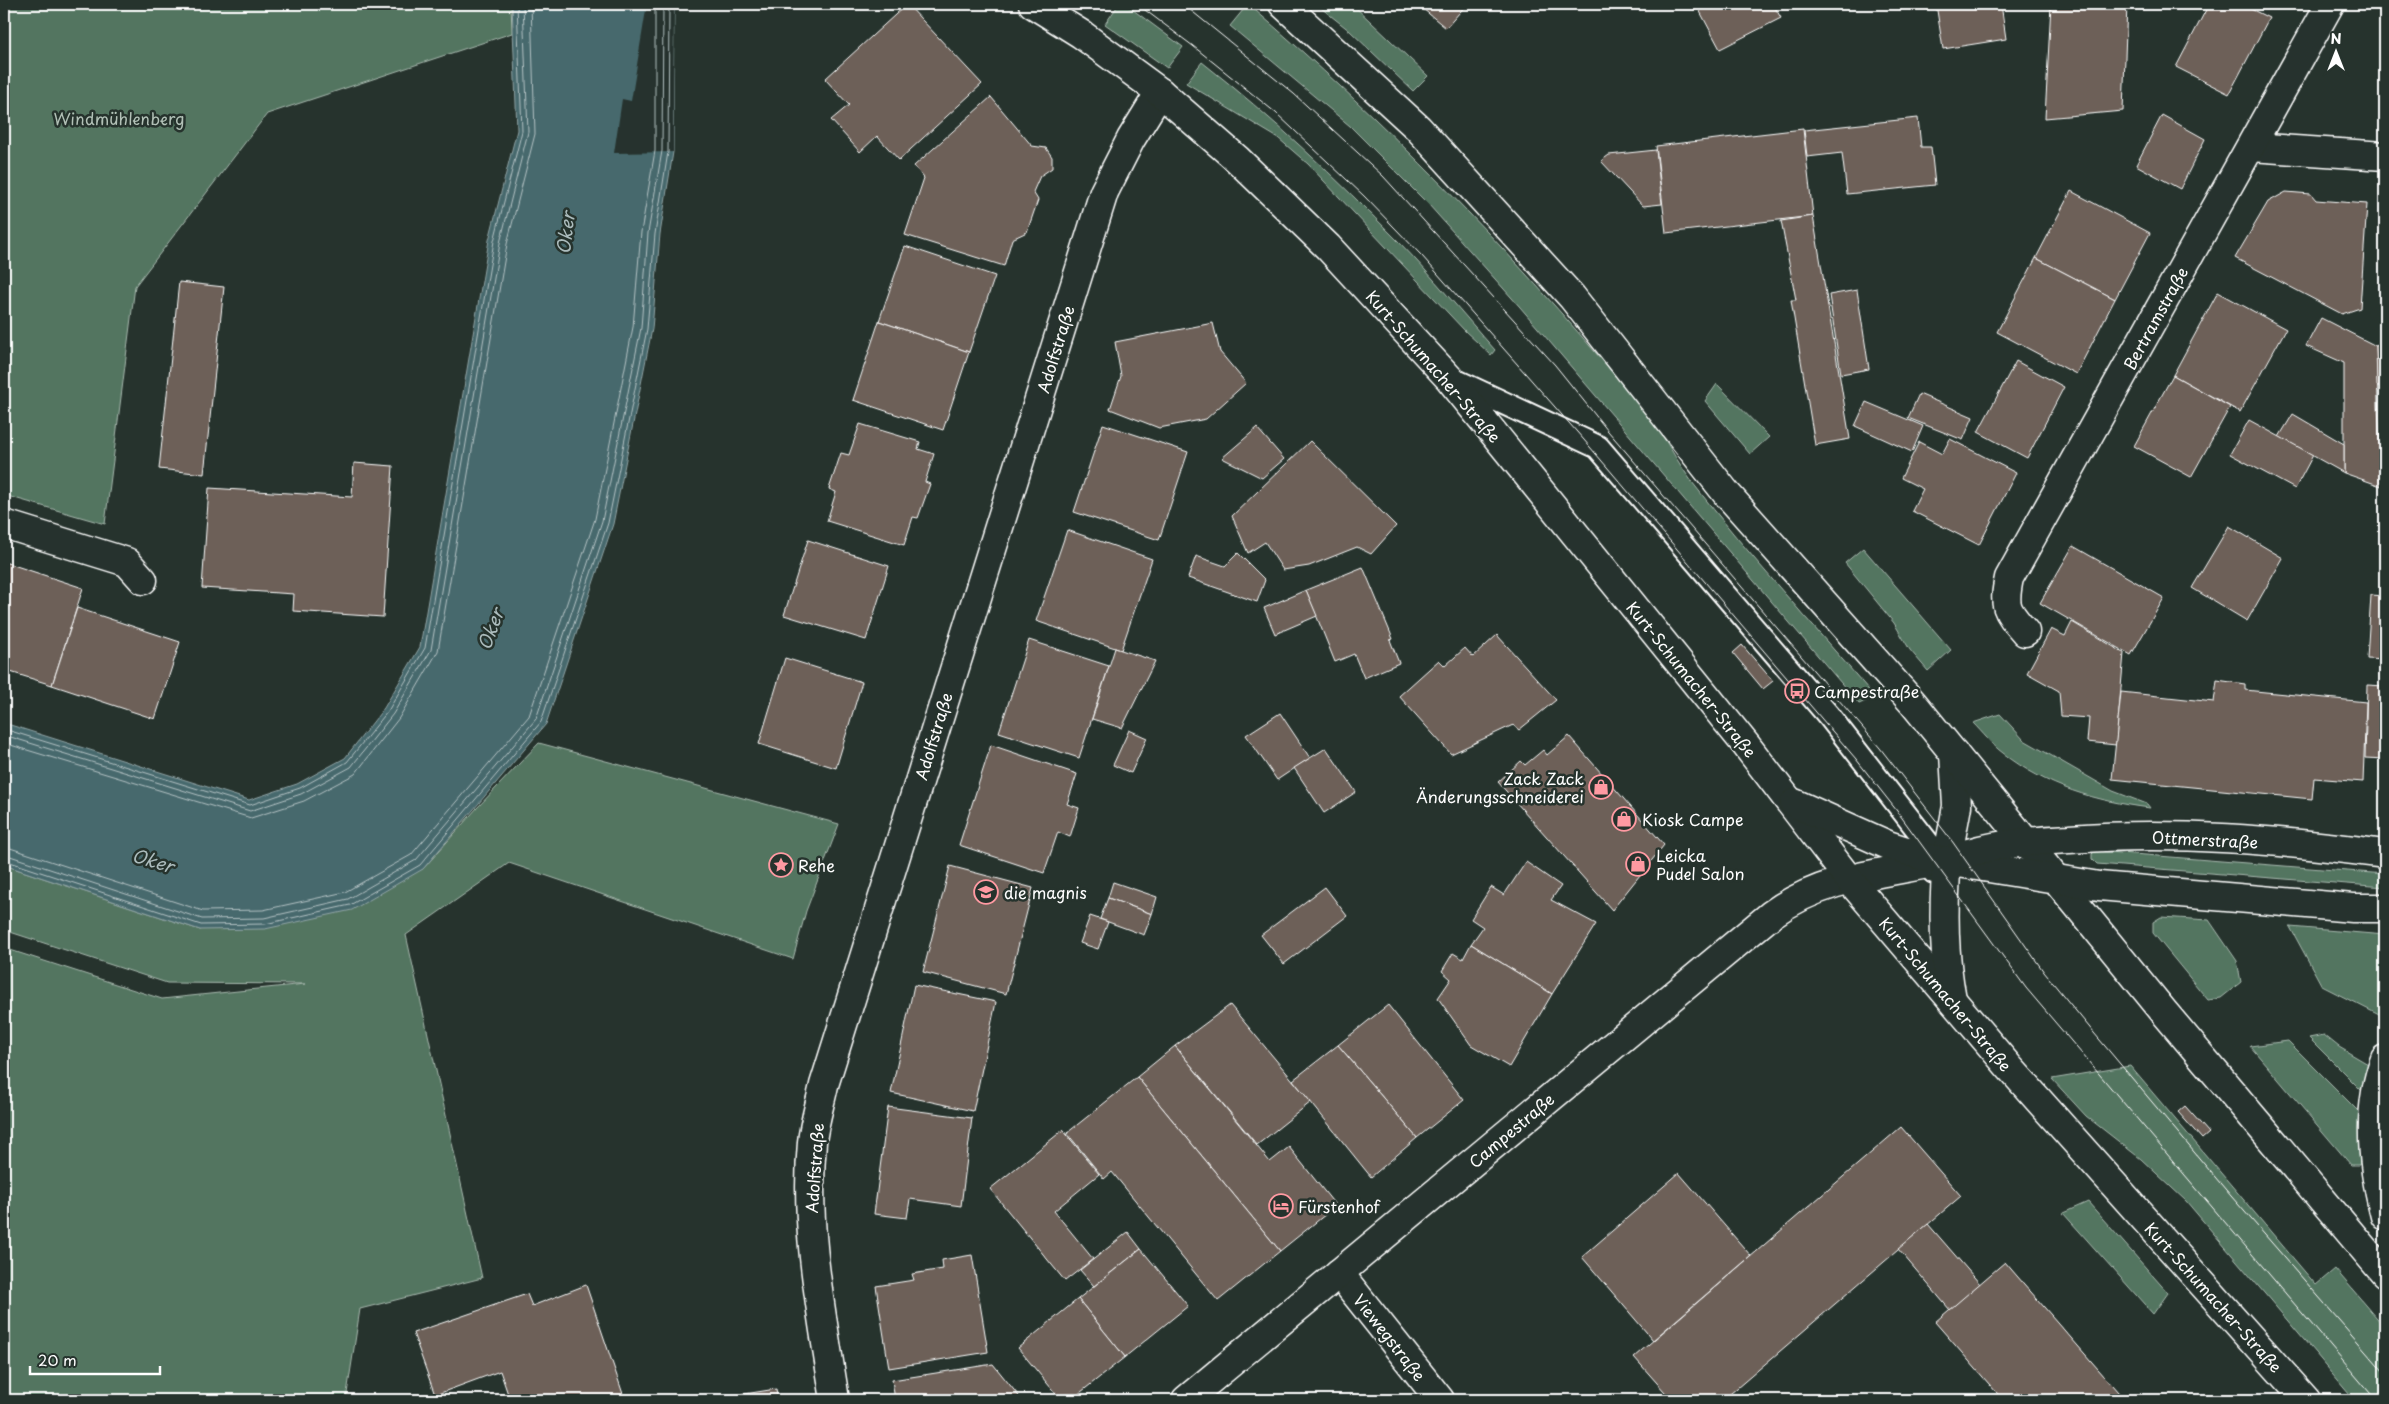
<svg xmlns="http://www.w3.org/2000/svg" width="2389" height="1404" viewBox="0 0 2389 1404" font-family="'Playpen Sans',sans-serif">
  <style>
    .green { fill: #537560; stroke: #a9bab0 }
    .water { fill: #47696d; stroke: #91a5a7 }
    .pier { fill: #26332d }
    .lines { fill: none; stroke-linecap: round; stroke-linejoin: round }
    .shore { stroke: #b5c3c5; stroke-width: 1 }
    .building { fill: #6d6159; stroke: #fff }
    .lane-casing { stroke: #fff; stroke-width: 26 }
    .street-casing { stroke: #fff; stroke-width: 31 }
    .secondary-casing { stroke: #fff; stroke-width: 31 }
    .lane { stroke: #26332d; stroke-width: 22 }
    .street { stroke: #26332d; stroke-width: 28 }
    .secondary { stroke: #26332d; stroke-width: 28 }
    .tram { stroke: #fff; stroke-width: 1 }
    .labels { text-anchor: middle; dominant-baseline: central; stroke-width: 5; stroke-linejoin: round; paint-order: stroke }
    .park-label { font-size: 16px; fill: #b2c1b7; stroke: #26332d }
    .street-label { font-size: 16px; fill: #fff; stroke: #26332d }
    .poi-label { font-size: 16px; fill: #fff; stroke: #26332d; text-anchor: start }
    .water-label { font-size: 18px; font-style: italic; fill: #acbcbd; stroke: #26332d }
  </style>
  <rect width="100%" height="100%" fill="#26332d"/>
  <filter id="ink" filterUnits="userSpaceOnUse"><feTurbulence type="fractalNoise" baseFrequency=".02" numOctaves="2"/><feDisplacementMap in="SourceGraphic" scale="10" xChannelSelector="R" yChannelSelector="G"/><feConvolveMatrix kernelMatrix="1 2 1 2 8 2 1 2 1" color-interpolation-filters="sRGB"/></filter>
  <g filter="url(#ink)">
    <g class="green">
      <polygon points="4,4 511,4 512,33 267,114 135,286 105,524 4,495"/>
      <polygon points="1119,4 1125,4 1183,47 1167,68 1105,24"/>
      <path d="M1248 4C1384 120 1509 249 1624 386 1636 400 1649 415 1659 430 1670 447 1680 466 1692 482 1749 556 1814 626 1875 697L1859 704 1520 307 1429 205 1350 126 1230 26Z"/>
      <polygon points="1316,4 1352,4 1428,76 1413,91 1350,31"/>
      <path d="M1202 62C1272 117 1336 178 1399 242 1432 276 1463 314 1495 350L1491 355 1465 331 1308 164 1278 138 1186 83Z"/>
      <polygon points="1717,384 1769,437 1750,454 1705,401"/>
      <polygon points="1863,548 1951,650 1928,671 1910,650 1894,623 1845,563"/>
      <path d="M2000 714 2024 740 2113 791 2147 804 2150 808C2096 801 2046 787 2003 753 1992 745 1983 733 1973 723Z"/>
      <polygon points="539,743 839,824 806,911 793,959 509,863 406,935 482,1278 360,1309 346,1400 4,1400 4,948 162,999 305,984 167,983 4,930 4,865 200,930 423,869 477,808"/>
      <polygon points="2095,851 2385,874 2385,887 2097,864 2092,859 2092,854"/>
      <polygon points="2161,917 2209,920 2237,961 2241,982 2221,998 2208,1000 2153,933 2153,922"/>
      <polygon points="2290,927 2385,935 2385,1018 2322,986"/>
      <polygon points="2324,1035 2339,1047 2368,1064 2362,1091 2309,1038"/>
      <path d="M2288 1041 2361 1114C2360 1125 2362 1159 2359 1165H2351L2250 1046Z"/>
      <polygon points="2130,1066 2316,1285 2335,1269 2383,1325 2385,1329 2385,1400 2355,1400 2186,1201 2141,1159 2086,1116 2052,1079"/>
      <polygon points="2088,1202 2168,1293 2153,1314 2063,1213"/>
    </g>
    <polygon class="water" points="512,4 674,4 673,152 660,234 652,329 613,524 546,724 423,869 352,910 265,929 200,930 4,865 4,723 249,800 297,784 345,758 384,708 420,647 489,240 517,130"/>
    <polygon class="pier" points="647,4 674,4 673,152 614,153 622,99 631,101"/>
    <g class="lines">
      <g class="shore">
        <polyline points="4,729 250,805 300,788 347,762 388,711 425,648 494,241 522,131 517,4"/>
        <polyline points="4,735 250,811 301,794 351,767 393,714 431,650 500,243 528,132 523,4"/>
        <polyline points="4,743 251,818 304,801 355,774 399,718 438,651 507,244 535,134 531,4"/>
        <polyline points="4,846 203,911 263,910 345,892 411,855 529,716 595,519 633,327 641,232 655,151 655,4"/>
        <polyline points="4,854 202,919 264,918 348,899 416,860 536,719 602,521 641,328 648,233 662,151 663,4"/>
        <polyline points="4,860 201,925 265,924 350,905 420,865 541,722 608,523 647,329 655,234 668,152 669,4"/>
      </g>
    </g>
    <g class="building">
      <polygon points="907,4 982,84 899,160 877,136 860,152 831,120 849,105 825,79"/>
      <polygon points="1417,4 1467,4 1446,28"/>
      <polygon points="1696,4 1773,4 1781,18 1720,49"/>
      <polygon points="1936,4 2001,4 2006,39 1943,49"/>
      <polygon points="2051,4 2127,4 2123,111 2045,118"/>
      <polygon points="2209,4 2241,4 2269,18 2229,94 2176,67"/>
      <polygon points="991,97 1032,146 1046,148 1052,157 1052,168 1040,176 1033,192 1038,200 1027,232 1012,239 1004,266 905,235 924,178 914,166"/>
      <polygon points="2162,115 2205,139 2180,189 2136,165"/>
      <polygon points="1918,118 1921,147 1931,147 1935,185 1847,194 1842,153 1807,157 1804,130"/>
      <polygon points="1803,129 1813,216 1666,233 1656,146"/>
      <polygon points="1656,150 1662,204 1643,206 1601,161 1609,155"/>
      <polygon points="2071,191 2150,233 2115,299 2036,258"/>
      <polygon points="2286,192 2311,194 2316,200 2367,204 2360,308 2342,314 2235,258 2268,202"/>
      <polygon points="1813,216 1850,439 1815,445 1791,300 1796,300 1781,221"/>
      <polygon points="905,246 995,276 969,352 879,321"/>
      <polygon points="2036,258 2115,299 2076,374 1997,332"/>
      <polygon points="179,282 224,287 204,474 159,469"/>
      <polygon points="1857,290 1869,369 1841,374 1829,295"/>
      <polygon points="2218,292 2286,329 2240,412 2173,375"/>
      <polygon points="2321,318 2376,346 2381,486 2344,473 2344,363 2306,346"/>
      <polygon points="879,321 969,352 943,430 853,400"/>
      <polygon points="1213,323 1220,352 1246,383 1206,419 1159,428 1110,409 1121,376 1115,342"/>
      <polygon points="2385,341 2385,386 2377,386 2376,346"/>
      <polygon points="2016,361 2064,387 2027,458 1978,432"/>
      <polygon points="2173,375 2230,407 2191,477 2134,446"/>
      <polygon points="1919,394 1973,417 1963,440 1908,418"/>
      <polygon points="1866,402 1923,426 1912,452 1855,426"/>
      <polygon points="2293,414 2344,444 2344,473 2279,437"/>
      <polygon points="2249,420 2313,455 2295,489 2230,454"/>
      <polygon points="860,424 920,442 918,449 934,454 925,482 930,484 918,518 913,517 904,545 827,521 836,492 829,489 841,453 849,455"/>
      <polygon points="1103,424 1188,452 1159,540 1074,512"/>
      <polygon points="1257,428 1284,459 1262,478 1222,458"/>
      <polygon points="1950,439 2016,473 1979,545 1912,511 1923,489 1901,478 1919,442 1942,454"/>
      <polygon points="1310,441 1396,526 1371,554 1357,547 1309,566 1283,570 1265,542 1248,553 1232,516"/>
      <polygon points="354,463 393,466 383,617 293,611 294,594 202,588 209,488 352,497"/>
      <polygon points="2229,526 2283,558 2247,621 2192,588"/>
      <polygon points="1067,530 1152,559 1121,650 1036,621"/>
      <polygon points="808,540 889,566 866,640 784,615"/>
      <polygon points="2073,546 2164,598 2131,655 2040,603"/>
      <polygon points="1238,553 1265,580 1257,602 1188,578 1196,556 1225,566"/>
      <polygon points="4,562 83,588 52,685 4,670"/>
      <polygon points="1363,567 1393,639 1390,640 1399,663 1364,678 1354,654 1335,662 1306,590"/>
      <polygon points="1306,590 1317,616 1275,634 1264,608"/>
      <polygon points="2371,595 2385,596 2385,660 2367,659"/>
      <polygon points="77,608 180,642 155,719 52,685"/>
      <polygon points="2072,622 2124,653 2116,745 2087,742 2089,718 2061,716 2059,691 2027,673 2051,629 2065,636"/>
      <polygon points="1497,635 1556,700 1519,730 1513,725 1451,754 1399,696 1439,660 1445,666 1465,648 1473,657"/>
      <polygon points="1029,640 1109,666 1079,758 999,732"/>
      <polygon points="1742,645 1773,681 1763,689 1733,653"/>
      <polygon points="1115,648 1155,661 1122,728 1092,719"/>
      <polygon points="785,658 862,682 836,768 759,744"/>
      <polygon points="2217,680 2245,684 2245,690 2366,702 2363,782 2314,778 2312,799 2112,779 2121,692 2214,702"/>
      <polygon points="2367,685 2385,686 2385,759 2365,758"/>
      <polygon points="1280,713 1310,758 1277,780 1246,735"/>
      <polygon points="1129,730 1147,738 1131,773 1113,765"/>
      <polygon points="1569,736 1664,845 1612,910 1498,782 1521,761 1525,765 1543,750 1547,755"/>
      <polygon points="991,745 1077,774 1067,804 1079,808 1070,837 1058,832 1044,873 959,845"/>
      <polygon points="1326,748 1356,792 1324,813 1294,768"/>
      <polygon points="1526,862 1561,886 1551,900 1596,924 1552,994 1471,944 1483,927 1471,919 1491,887 1504,895"/>
      <polygon points="950,866 1033,888 1006,994 923,972"/>
      <polygon points="1113,882 1157,897 1152,914 1108,898"/>
      <polygon points="1325,887 1347,916 1284,964 1261,935"/>
      <polygon points="1108,898 1152,914 1144,935 1100,919"/>
      <polygon points="1090,916 1108,922 1098,949 1080,943"/>
      <polygon points="1471,944 1552,994 1509,1067 1471,1045 1438,998 1451,979 1442,971 1453,953 1463,959"/>
      <polygon points="914,985 996,1002 973,1111 891,1093"/>
      <polygon points="1230,1005 1311,1102 1257,1145 1175,1046"/>
      <polygon points="1388,1005 1464,1100 1417,1138 1338,1045"/>
      <polygon points="1338,1045 1417,1138 1371,1177 1293,1080"/>
      <polygon points="1175,1046 1270,1162 1289,1147 1336,1206 1280,1251 1137,1077"/>
      <polygon points="1137,1077 1280,1251 1218,1301 1112,1172 1104,1179 1067,1133"/>
      <polygon points="2185,1106 2209,1133 2202,1139 2178,1112"/>
      <polygon points="888,1107 972,1118 961,1206 910,1199 907,1218 874,1214"/>
      <polygon points="1901,1127 1961,1196 1723,1400 1672,1400 1634,1357"/>
      <polygon points="1063,1130 1099,1174 1054,1211 1093,1259 1065,1281 990,1189"/>
      <polygon points="1679,1173 1751,1256 1653,1340 1582,1257"/>
      <polygon points="1928,1224 1980,1284 1950,1310 1898,1249"/>
      <polygon points="1128,1232 1141,1249 1094,1286 1080,1270"/>
      <polygon points="1141,1249 1188,1306 1125,1357 1078,1299"/>
      <polygon points="972,1255 988,1352 889,1368 876,1286 914,1280 912,1274 943,1269 942,1260"/>
      <polygon points="2005,1262 2017,1276 2125,1400 2003,1400 1935,1322"/>
      <polygon points="586,1285 623,1394 610,1400 510,1400 500,1371 435,1395 413,1333 527,1294 532,1306"/>
      <polygon points="1078,1299 1125,1357 1071,1400 1061,1400 1018,1348"/>
      <polygon points="993,1364 1022,1400 895,1400 892,1380"/>
      <polygon points="776,1389 778,1400 707,1400"/>
    </g>
    <g class="lines">
      <g class="lane-casing">
        <polyline id="lane" points="1450,378 1598,447 1829,716 1935,852 1934,872"/>
      </g>
      <g class="street-casing">
        <g id="street">
          <polyline points="2251,147 2385,156"/>
          <polyline points="4,524 127,562 143,580"/>
          <path d="M2025 632C2006 610 2003 607 2009 578L2330 4"/>
          <polyline points="1339,1273 1440,1400"/>
          <path d="M835 1400C822 1314 804 1230 812 1142 814 1123 820 1104 824 1085L1104 192 1131 139 1160 92"/>
          <path d="M1186 1400 1772 914C1826 875 1885 874 1947 860L1957 806 1954 753"/>
        </g>
      </g>
      <g class="secondary-casing">
        <g id="secondary">
          <polyline points="1033,4 1081,34 1160,92 1237,159 1328,247 1449,378 1746,745 1848,878 2010,1068 2306,1400"/>
          <polyline points="1283,4 1418,128 1572,297 1727,494 1913,703 2164,1012 2385,1274"/>
          <polyline points="1794,803 1888,845 1928,858 2099,886 2353,908 2385,908"/>
          <path d="M1953 858C1990 844 2030 841 2069 839 2175 831 2281 840 2385 854"/>
          <path d="M1947 860C1943 907 1943 953 1952 999"/>
          <path d="M2385 1059C2366 1109 2372 1166 2385 1216"/>
        </g>
      </g>
      <use href="#lane" class="lane"/>
      <use href="#street" class="street"/>
      <use href="#secondary" class="secondary"/>
      <g class="tram">
        <polyline points="1137,4 1193,46 1276,113 1364,196 1422,256 1584,440 1856,759 1897,811 2026,988 2376,1400"/>
        <polyline points="1183,4 1294,94 1383,176 1555,365 1608,431 1880,748 1952,841 2044,972 2094,1033 2231,1196 2385,1373"/>
      </g>
    </g>
  </g>
  <defs>
    <g id="bus-ring" transform="scale(1.25)"><circle r="9.5" fill="#26332d" stroke="#ff9aa2" stroke-width="1.5"/><path d="M-5-6H5V4H4V6H2V4H-2V6H-4V4H-5ZM-3.5-4V0h7V-4ZM-3.5 1.2v1.5H-2V1.2ZM2 1.2v1.5H3.5V1.2Z" fill="#ff9aa2"/></g>
    <g id="shop-ring" transform="scale(1.25)"><circle r="9.5" fill="#26332d" stroke="#ff9aa2" stroke-width="1.5"/><path d="M-5-2.5h2.3a2.7 3.5 0 0 1 5.4 0H5L5.5 6h-11ZM-1.5-2.5h3a1.5 2.3 0 0 0-3 0Z" fill="#ff9aa2"/></g>
    <g id="sight-ring" transform="scale(1.25)"><circle r="9.5" fill="#26332d" stroke="#ff9aa2" stroke-width="1.5"/><path d="M0-6L1.8-2.2L6-1.7L2.9 1.2L3.7 5.4L0 3.3L-3.7 5.4L-2.9 1.2L-6-1.7L-1.8-2.2Z" fill="#ff9aa2"/></g>
    <g id="school-ring" transform="scale(1.25)"><circle r="9.5" fill="#26332d" stroke="#ff9aa2" stroke-width="1.5"/><path d="M0-5L7-2L0 1L-7-2ZM-4 1L0 2.5L4 1V4Q0 6-4 4Z" fill="#ff9aa2"/></g>
    <g id="hotel-ring" transform="scale(1.25)"><circle r="9.5" fill="#26332d" stroke="#ff9aa2" stroke-width="1.5"/><path d="M-6-4.5h1.5V1H6V5H4.5V3h-9V5H-6ZM-4 0a1.8 1.8 0 1 1 3.6 0ZM.5 0V-2.5h3Q6-2.5 6 0Z" fill="#ff9aa2"/></g>
  </defs>
  <g fill-rule="evenodd">
    <use href="#bus-ring" x="1797" y="691"/>
    <use href="#shop-ring" x="1601" y="787"/>
    <use href="#shop-ring" x="1624" y="819"/>
    <use href="#shop-ring" x="1638" y="864"/>
    <use href="#sight-ring" x="781" y="865"/>
    <use href="#school-ring" x="986" y="892"/>
    <use href="#hotel-ring" x="1281" y="1206"/>
  </g>
  <g class="labels">
    <g class="park-label">
      <text x="119" y="118">Windmühlenberg</text>
    </g>
    <g class="street-label">
      <text transform="translate(2155 318) rotate(-61)">Bertramstraße</text>
      <text transform="translate(1055 349) rotate(-73)">Adolfstraße</text>
      <text transform="translate(1434 366) rotate(49)">Kurt-Schumacher-Straße</text>
      <text transform="translate(1692 679) rotate(51)">Kurt-Schumacher-Straße</text>
      <text transform="translate(933 736) rotate(-73)">Adolfstraße</text>
      <text transform="translate(2205 839) rotate(3)">Ottmerstraße</text>
      <text transform="translate(1946 994) rotate(50)">Kurt-Schumacher-Straße</text>
      <text transform="translate(1511 1130) rotate(-40)">Campestraße</text>
      <text transform="translate(814 1168) rotate(-86)">Adolfstraße</text>
      <text transform="translate(2214 1297) rotate(48)">Kurt-Schumacher-Straße</text>
      <text transform="translate(1390 1337) rotate(52)">Viewegstraße</text>
    </g>
    <g class="poi-label">
      <text x="1814" y="691">Campestraße</text>
      <text x="1584" y="778" text-anchor="end">Zack Zack<tspan x="1584" dy="18">Änderungsschneiderei</tspan></text>
      <text x="1642" y="819">Kiosk Campe</text>
      <text x="1656" y="855">Leicka<tspan x="1656" dy="18">Pudel Salon</tspan></text>
      <text x="798" y="865">Rehe</text>
      <text x="1004" y="892">die magnis</text>
      <text x="1298" y="1206">Fürstenhof</text>
    </g>
    <g class="water-label">
      <text transform="translate(565 233) rotate(-83)">Oker</text>
      <text transform="translate(490 629) rotate(-69)">Oker</text>
      <text transform="translate(153 860) rotate(17)">Oker</text>
    </g>
  </g>
  <rect width="2389" height="1404" fill="none" stroke="#26332d" stroke-width="20"/>
  <rect x="10" y="10" width="2369" height="1384" fill="none" stroke="#fff" stroke-width="2" filter="url(#ink)"/>
  <g transform="translate(2336 52)" stroke="#26332d" stroke-width="4" paint-order="stroke">
  <path d="M0-4L9 19L0 12L-9 19Z" fill="#ffffff"/>
  <text y="-8" font-size="14" font-weight="bold" text-anchor="middle" fill="#ffffff">N</text>
  </g>
  <path d="M30 1366v8h130v-8" fill="none" stroke="#ffffff" stroke-width="2.5"/>
  <text x="38" y="1366" font-size="15" fill="#ffffff" stroke="#26332d" stroke-width="4" paint-order="stroke">20 m</text>
</svg>
